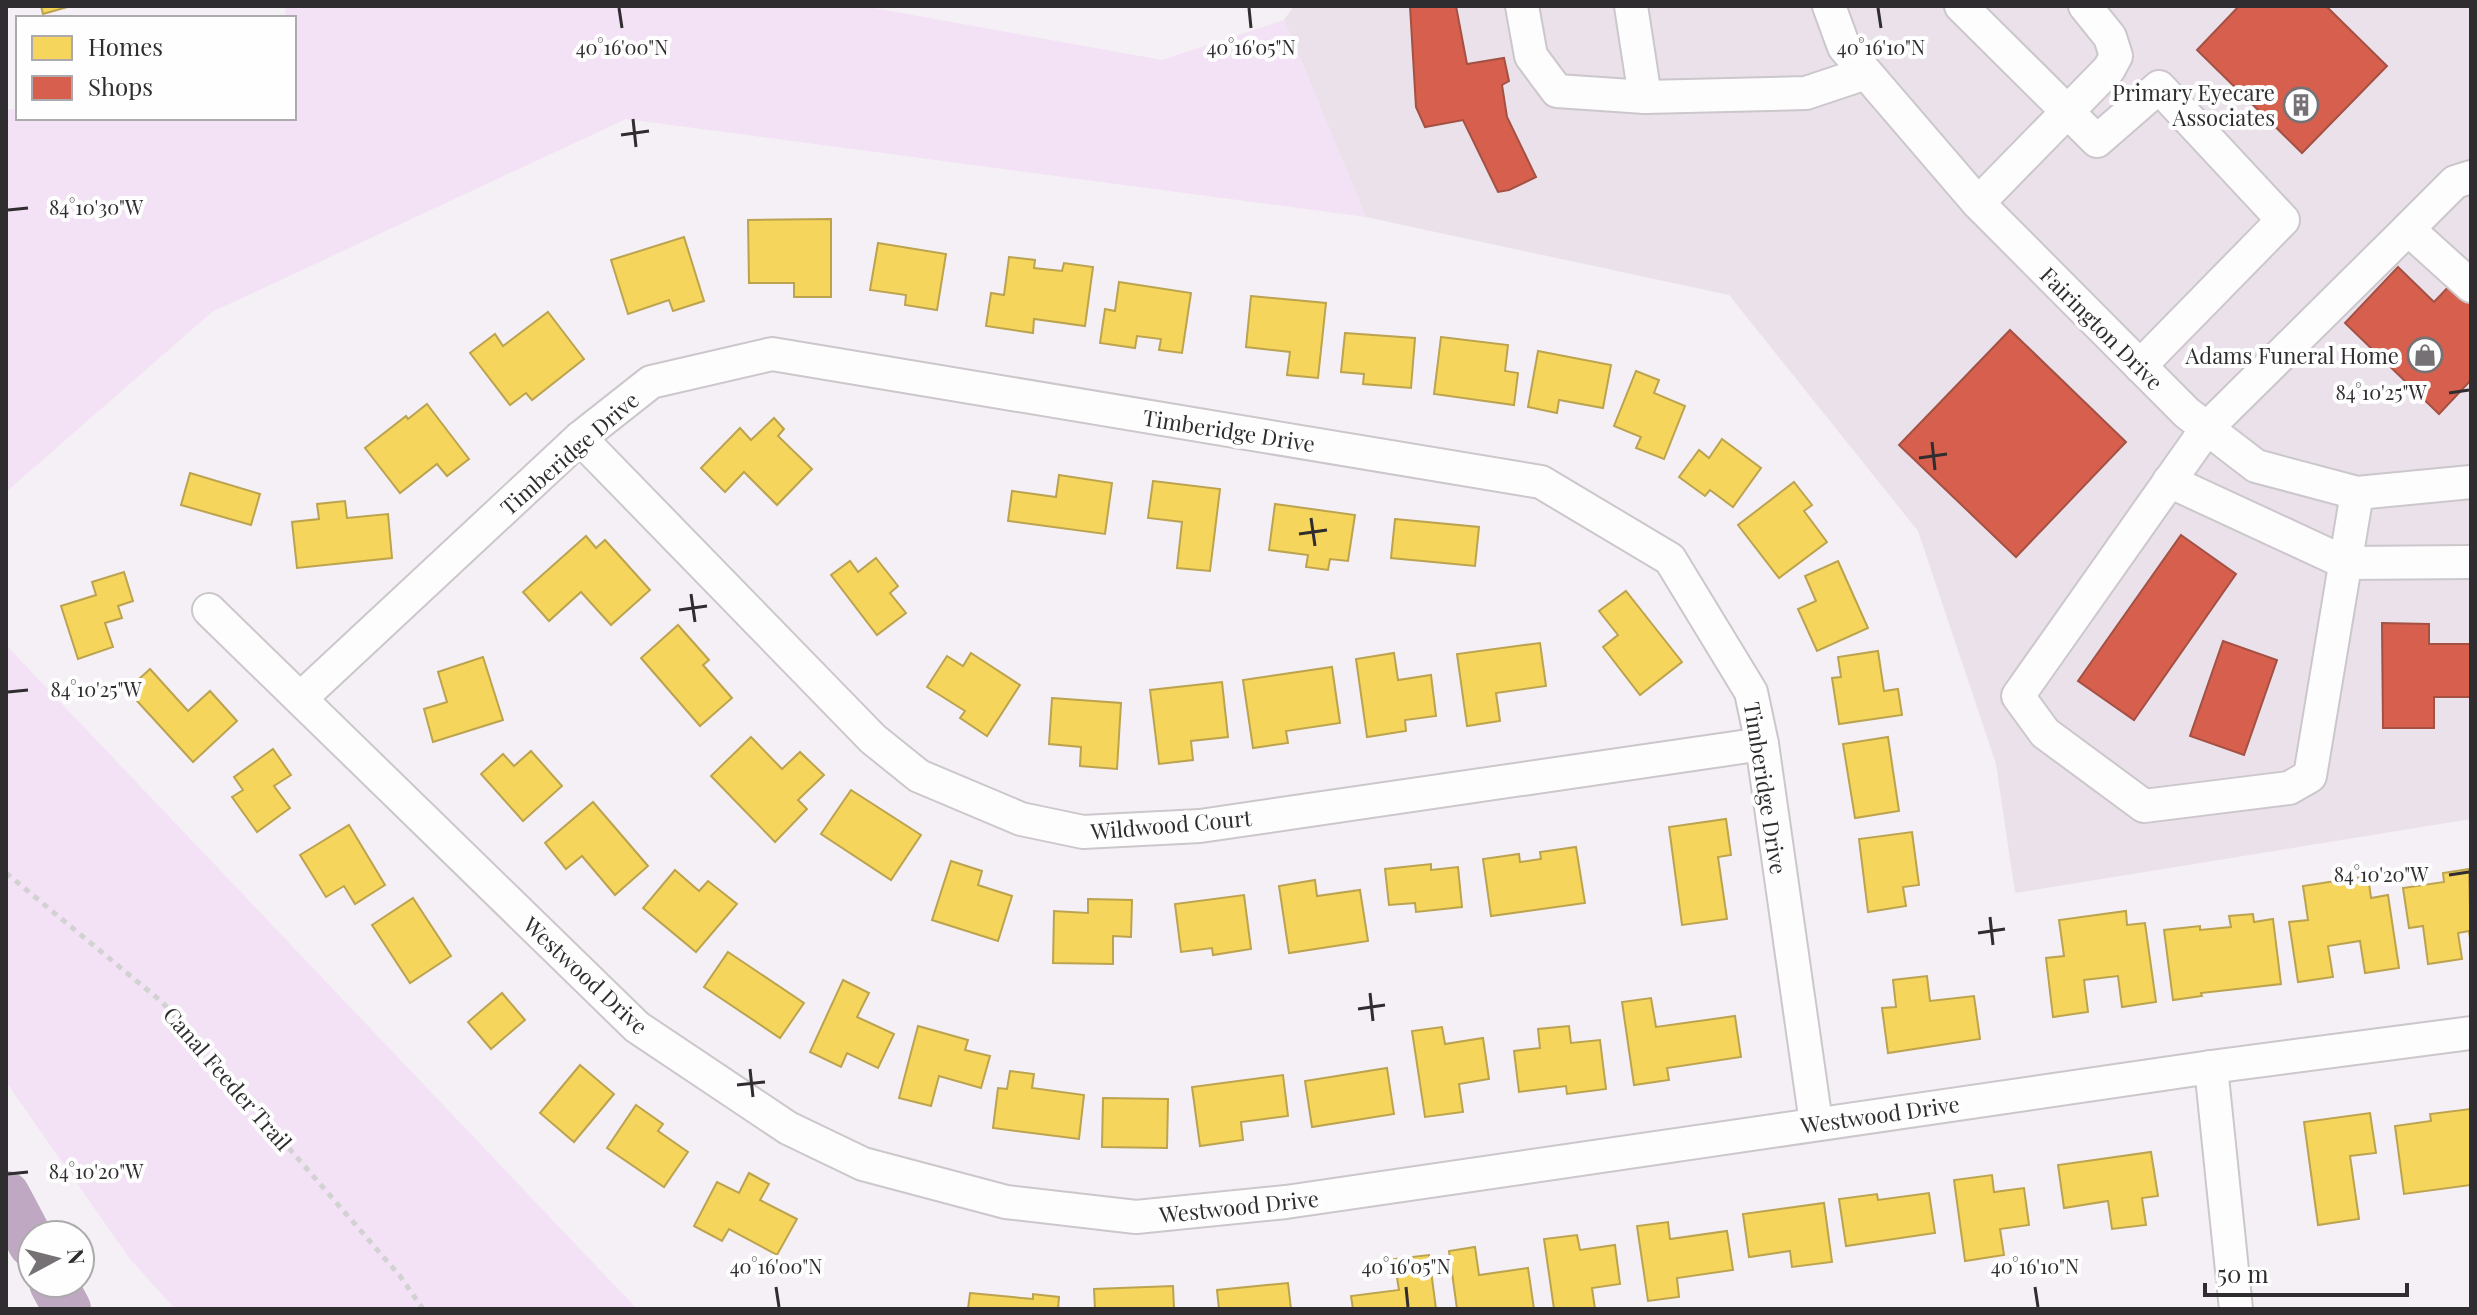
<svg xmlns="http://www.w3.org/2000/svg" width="2477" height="1315" viewBox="0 0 2477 1315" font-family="'Playfair Display',serif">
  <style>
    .built { fill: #eae1eb }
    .green { fill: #f3e1f5 }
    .homes { fill: #f6d55c; stroke: #bba34f; stroke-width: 2 }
    .shops { fill: #d6604d; stroke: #a45144; stroke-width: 2 }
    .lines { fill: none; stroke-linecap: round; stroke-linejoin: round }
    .river { stroke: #bfa8c2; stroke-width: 48 }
    .minor-casing { stroke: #cbc7cb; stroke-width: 36 }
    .path { stroke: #d3d2d3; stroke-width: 5; stroke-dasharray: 6 6; stroke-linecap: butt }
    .minor { stroke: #fefdfe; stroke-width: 32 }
    .ticks { fill: none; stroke: #302d30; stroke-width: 3 }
    .labels { text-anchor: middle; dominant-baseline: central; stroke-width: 8; stroke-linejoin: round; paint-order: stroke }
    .poi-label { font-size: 22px; fill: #302d30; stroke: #fefefe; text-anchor: end }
    .street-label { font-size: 22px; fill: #302d30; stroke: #fefefe }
    .ticks-label { font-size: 20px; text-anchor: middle; fill: #302d30; stroke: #fefefe; stroke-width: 8; stroke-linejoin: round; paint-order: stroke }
  </style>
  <rect width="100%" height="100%" fill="#f5f0f5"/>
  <polygon class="built" points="1294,6 2471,6 2471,819 2015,893 1996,764 1918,531 1729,295 1366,217 1284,20"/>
  <g class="green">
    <polygon points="285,6 863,6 1162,60 1284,20 1366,217 626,119 212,312 6,492 6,110 18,108 18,118 294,118 294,18 286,18"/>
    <polygon points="6,645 637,1309 175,1309 130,1259 6,1082"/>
  </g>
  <g class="homes">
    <polygon points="41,6 71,6 43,14"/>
    <polygon points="831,219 831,297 794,297 794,283 749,283 748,220"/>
    <polygon points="684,237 704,301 673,311 669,300 628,314 611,260"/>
    <polygon points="878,243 946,254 937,310 905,305 906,295 870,290"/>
    <polygon points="1009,257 1035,260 1034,268 1062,271 1064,263 1093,267 1085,326 1034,319 1033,333 986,326 991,293 1004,295"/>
    <polygon points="1119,282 1191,293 1182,353 1159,350 1161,339 1137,336 1135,348 1100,343 1105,309 1115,311"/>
    <polygon points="1251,296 1326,303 1318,378 1287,375 1290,352 1246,347"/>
    <polygon points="548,312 584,359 532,400 526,393 510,405 470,353 495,334 503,346"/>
    <polygon points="1345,333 1415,338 1411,388 1363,384 1364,374 1341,372"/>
    <polygon points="1441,337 1508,345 1505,371 1518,373 1514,405 1434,394"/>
    <polygon points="1538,351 1611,365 1603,408 1559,400 1557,413 1528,407"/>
    <polygon points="1636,371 1659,380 1654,393 1685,406 1664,459 1636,448 1641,437 1614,426"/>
    <polygon points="427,404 469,459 447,476 437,464 400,493 365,448 406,416 408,419"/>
    <polygon points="774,418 784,429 778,436 812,469 777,505 744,472 725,492 701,468 740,428 751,440"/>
    <polygon points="1722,439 1761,468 1733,507 1710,490 1705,496 1679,477 1699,450 1709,458"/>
    <polygon points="190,473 260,494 251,525 181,505"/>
    <polygon points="1059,475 1112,483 1105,534 1008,521 1012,491 1056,497"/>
    <polygon points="1153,481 1220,489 1210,571 1177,568 1182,522 1148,518"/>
    <polygon points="1794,482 1812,505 1804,511 1827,542 1779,578 1738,525"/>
    <polygon points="345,501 347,518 388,514 392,558 297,568 292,522 319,519 317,504"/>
    <polygon points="1275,504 1355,515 1348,561 1330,559 1328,570 1306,567 1308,555 1269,550"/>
    <polygon points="1395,519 1479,527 1475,566 1391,558"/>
    <polygon points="586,536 596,548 605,540 650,590 611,625 581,592 549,621 523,592"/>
    <polygon points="876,558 898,586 890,593 906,613 877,635 831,575 850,561 858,572"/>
    <polygon points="1838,561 1868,628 1817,651 1798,609 1816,601 1805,576"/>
    <polygon points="124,572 133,601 118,606 122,618 105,623 113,647 78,659 61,606 96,595 92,582"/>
    <polygon points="1626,591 1682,662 1640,695 1603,647 1618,635 1599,611"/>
    <polygon points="678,625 709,660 703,665 732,698 700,726 641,658"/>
    <polygon points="1540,643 1546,686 1496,693 1500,721 1467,726 1457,654"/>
    <polygon points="1878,651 1884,691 1898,689 1902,715 1839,724 1832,678 1841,677 1838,657"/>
    <polygon points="971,653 1020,685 987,736 960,718 965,711 927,687 947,656 963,666"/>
    <polygon points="1394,653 1398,680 1431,675 1436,716 1405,720 1406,731 1367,737 1356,659"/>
    <polygon points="483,657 503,720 433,742 424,709 447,702 438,672"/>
    <polygon points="1332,667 1340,723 1286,731 1288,743 1253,748 1243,680"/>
    <polygon points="150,669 188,711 210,691 237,721 193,762 127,690"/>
    <polygon points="1222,682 1228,737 1191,741 1193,760 1159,764 1150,690"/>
    <polygon points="1052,698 1121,703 1117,769 1080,766 1081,747 1049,744"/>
    <polygon points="751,737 782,769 800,752 824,775 798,800 807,809 775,842 711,776"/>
    <polygon points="1888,737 1899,811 1855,818 1843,744"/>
    <polygon points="273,749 291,775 274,786 290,808 257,832 232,797 243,790 234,777"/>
    <polygon points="531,751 562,786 523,821 481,774 503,754 514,766"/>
    <polygon points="851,790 921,835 891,880 821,834"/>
    <polygon points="593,802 648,866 615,895 582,856 566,869 545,843"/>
    <polygon points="1726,819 1731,855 1718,857 1727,919 1682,925 1669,827"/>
    <polygon points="349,825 385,885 355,904 344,886 326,897 300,855"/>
    <polygon points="1912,832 1919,885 1903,887 1906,906 1868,912 1859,839"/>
    <polygon points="1576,847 1585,903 1491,916 1483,859 1519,854 1520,862 1541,859 1540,852"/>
    <polygon points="951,861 982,871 978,885 1012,896 998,941 932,920"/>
    <polygon points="1431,864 1431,870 1458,867 1462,907 1416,912 1415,903 1389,905 1385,869"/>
    <polygon points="2469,869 2471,945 2469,931 2458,933 2462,959 2428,964 2423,926 2409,928 2403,888 2444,882 2443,873"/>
    <polygon points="675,870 699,891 708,881 737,904 696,952 643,908"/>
    <polygon points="2368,876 2371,898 2388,895 2399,968 2365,973 2360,941 2328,946 2333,977 2298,982 2289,922 2308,920 2303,886"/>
    <polygon points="1315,880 1317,896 1360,890 1368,941 1289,953 1279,886"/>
    <polygon points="1244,895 1251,949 1213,955 1212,948 1181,952 1175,904"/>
    <polygon points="413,898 451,956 410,983 372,925"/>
    <polygon points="1088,899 1132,900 1131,937 1113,936 1113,964 1053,963 1054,911 1088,913"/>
    <polygon points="2126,911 2127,925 2145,923 2156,1002 2122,1007 2118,976 2084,980 2088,1012 2053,1017 2046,958 2064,956 2059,920"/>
    <polygon points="2253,914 2254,922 2273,919 2281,984 2201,993 2202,996 2173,1000 2164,930 2200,926 2200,930 2231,927 2229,916"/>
    <polygon points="728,952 804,1003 780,1038 704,987"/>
    <polygon points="1927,976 1930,1001 1974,996 1980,1039 1888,1053 1882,1008 1896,1007 1893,980"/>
    <polygon points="843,980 869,993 857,1017 894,1034 878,1068 847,1053 841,1067 810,1052"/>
    <polygon points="502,993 525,1020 491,1049 468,1022"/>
    <polygon points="1651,998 1656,1027 1735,1016 1741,1057 1667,1068 1669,1080 1634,1085 1622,1002"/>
    <polygon points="918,1026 968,1040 965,1050 990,1056 981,1088 939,1076 931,1106 899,1098"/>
    <polygon points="1569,1026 1571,1043 1600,1040 1606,1089 1567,1094 1566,1086 1519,1092 1514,1051 1540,1048 1538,1029"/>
    <polygon points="1442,1027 1445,1044 1483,1038 1489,1079 1459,1084 1463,1112 1425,1117 1412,1031"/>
    <polygon points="580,1065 614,1094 574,1142 540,1113"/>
    <polygon points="1387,1068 1394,1114 1312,1127 1305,1081"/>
    <polygon points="1010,1071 1034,1074 1032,1088 1084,1095 1079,1139 993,1128 998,1088 1007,1089"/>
    <polygon points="1283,1075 1288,1116 1241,1122 1243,1140 1200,1146 1192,1087"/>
    <polygon points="1103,1098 1168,1099 1167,1148 1102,1147"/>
    <polygon points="2470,1104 2471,1104 2471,1185 2404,1194 2395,1126 2431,1121 2430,1114 2471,1109"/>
    <polygon points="636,1105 663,1124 658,1131 688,1152 664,1187 607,1148"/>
    <polygon points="2370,1113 2376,1153 2350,1156 2359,1219 2318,1225 2304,1122"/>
    <polygon points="2151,1152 2158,1196 2142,1198 2146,1225 2112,1229 2108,1201 2064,1208 2058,1165"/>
    <polygon points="749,1173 769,1184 760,1200 797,1219 777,1255 729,1229 722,1241 694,1226 717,1182 739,1193"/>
    <polygon points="1992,1175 1994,1192 2024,1188 2029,1225 2000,1229 2004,1255 1965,1261 1954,1180"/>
    <polygon points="1929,1193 1935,1233 1846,1246 1839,1199 1877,1194 1878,1200"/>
    <polygon points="1824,1203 1832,1262 1792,1267 1790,1251 1749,1257 1743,1214"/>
    <polygon points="1668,1222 1670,1239 1727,1231 1733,1270 1677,1278 1679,1297 1648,1301 1637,1226"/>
    <polygon points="1577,1235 1580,1250 1615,1245 1620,1284 1592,1288 1595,1309 1554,1309 1544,1239"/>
    <polygon points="1475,1247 1479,1275 1528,1268 1534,1309 1457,1309 1449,1251"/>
    <polygon points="1429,1255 1436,1309 1353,1309 1351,1296 1399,1290 1394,1259"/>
    <polygon points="1288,1283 1291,1309 1219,1309 1217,1290"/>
    <polygon points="1173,1286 1174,1309 1095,1309 1094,1289"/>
    <polygon points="970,1293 1033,1299 1033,1294 1059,1297 1058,1309 968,1309"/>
  </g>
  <g class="shops">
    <polygon points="1410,6 1456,6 1467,64 1504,58 1509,81 1502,85 1507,117 1536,177 1509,190 1498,192 1463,120 1425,127 1416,107"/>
    <polygon points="2239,6 2326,6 2387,66 2302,153 2197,50"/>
    <polygon points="2398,267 2434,302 2454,281 2471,298 2471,380 2439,414 2345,323"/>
    <polygon points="2010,330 2126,442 2016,557 1899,445"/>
    <polygon points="2181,535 2236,574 2134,720 2078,681"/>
    <polygon points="2382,623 2429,624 2429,644 2471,644 2471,697 2434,697 2434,728 2383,728"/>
    <polygon points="2223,641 2277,660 2244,755 2190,736"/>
  </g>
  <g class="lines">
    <g class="river">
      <polyline points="6,1195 32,1244"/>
      <polyline points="53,1283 67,1309"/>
    </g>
    <g class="minor-casing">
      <g id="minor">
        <polyline points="1522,6 1531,56 1557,91 1645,97"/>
        <polyline points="1631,6 1645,97 1806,93 1866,73"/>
        <polyline points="1829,6 1844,47 1978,203 2187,413 2256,466 2357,493 2471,482"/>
        <polyline points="1961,6 2097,141 2159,87 2283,220 2140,366"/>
        <polyline points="1978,203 2109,69 2116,56 2110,37 2085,6"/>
        <polyline points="2408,229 2455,182 2471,177"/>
        <polyline points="580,438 873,739 919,776 1021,819 1083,832 1200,826 1762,744"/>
        <polyline points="2169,481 2346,563 2471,562"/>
        <polyline points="2357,493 2310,776 2289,788 2144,806 2045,733 2018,696 2207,428 2408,229 2471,286"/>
        <polyline points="209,610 637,1027 788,1128 863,1164 1006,1202 1136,1217 1286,1202 2211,1067 2471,1033"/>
        <polyline points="301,698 580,438 651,382 772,354 1541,482 1670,559 1751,692 1762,744 1816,1123"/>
        <polyline points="2211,1067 2236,1309"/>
      </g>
    </g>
    <polyline class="path" points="6,873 162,1002 400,1276 423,1309"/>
    <use href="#minor" class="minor"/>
  </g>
  <path class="ticks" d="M619 8 622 28M1249 8 1251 28M1878 8 1881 28M633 119 636 147M621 135 649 131M8 210 28 208M2449 393 2469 390M1932 442 1935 470M1919 458 1947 454M1311 518 1315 546M1299 534 1327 530M691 594 695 622M679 610 707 606M8 692 28 690M2449 875 2469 872M1990 917 1993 945M1978 933 2005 929M1370 993 1373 1021M1358 1009 1385 1005M750 1069 753 1097M737 1085 765 1082M8 1174 28 1172M776 1287 779 1307M1406 1287 1408 1307M2035 1287 2038 1307"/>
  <defs>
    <g id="building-ring" transform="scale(1.8)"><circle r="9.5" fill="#fefefe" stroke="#757175" stroke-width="1.5"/><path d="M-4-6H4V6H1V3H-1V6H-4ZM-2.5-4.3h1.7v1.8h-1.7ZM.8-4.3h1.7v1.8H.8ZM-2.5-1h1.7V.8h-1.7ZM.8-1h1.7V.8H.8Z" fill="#757175"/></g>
    <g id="shop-ring" transform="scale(1.8)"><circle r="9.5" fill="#fefefe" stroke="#757175" stroke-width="1.5"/><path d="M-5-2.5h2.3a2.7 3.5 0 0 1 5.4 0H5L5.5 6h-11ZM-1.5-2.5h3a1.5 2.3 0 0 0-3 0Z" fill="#757175"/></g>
  </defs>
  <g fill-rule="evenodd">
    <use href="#building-ring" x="2301" y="105"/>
    <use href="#shop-ring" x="2425" y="355"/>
  </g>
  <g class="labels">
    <g class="poi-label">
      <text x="2275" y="92">Primary Eyecare<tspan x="2275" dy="25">Associates</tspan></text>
      <text x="2399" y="355">Adams Funeral Home</text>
    </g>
    <g class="street-label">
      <text transform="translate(2102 328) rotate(45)">Fairington Drive</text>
      <text transform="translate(1229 430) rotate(9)">Timberidge Drive</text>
      <text transform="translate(569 453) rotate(-41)">Timberidge Drive</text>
      <text transform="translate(1766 788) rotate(81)">Timberidge Drive</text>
      <text transform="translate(1171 824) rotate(-5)">Wildwood Court</text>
      <text transform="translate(586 975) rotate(43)">Westwood Drive</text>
      <text transform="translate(228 1078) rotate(49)">Canal Feeder Trail</text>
      <text transform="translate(1880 1114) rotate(-8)">Westwood Drive</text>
      <text transform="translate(1239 1206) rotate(-6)">Westwood Drive</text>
    </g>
  </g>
  <g class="ticks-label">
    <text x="622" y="55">40°16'00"N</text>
    <text x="1251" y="55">40°16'05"N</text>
    <text x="1881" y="55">40°16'10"N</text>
    <text x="96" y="215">84°10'30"W</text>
    <text x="2381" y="400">84°10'25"W</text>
    <text x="96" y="697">84°10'25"W</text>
    <text x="2381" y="882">84°10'20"W</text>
    <text x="96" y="1179">84°10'20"W</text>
    <text x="776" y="1274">40°16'00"N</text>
    <text x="1406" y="1274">40°16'05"N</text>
    <text x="2035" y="1274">40°16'10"N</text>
  </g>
  <rect width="2477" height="1315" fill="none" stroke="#302d30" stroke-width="16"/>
  <rect x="16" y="16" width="280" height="104" fill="#fefefe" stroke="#acaaac" stroke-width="2"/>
  <rect x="32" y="36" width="40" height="24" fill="#f6d55c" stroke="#acaaac" stroke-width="2"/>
  <text x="88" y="56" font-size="24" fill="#302d30">Homes</text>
  <rect x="32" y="76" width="40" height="24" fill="#d6604d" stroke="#acaaac" stroke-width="2"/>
  <text x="88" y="96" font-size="24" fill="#302d30">Shops</text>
  <g transform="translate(56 1259) rotate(83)"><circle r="38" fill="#fefefe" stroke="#acaaac" stroke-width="2"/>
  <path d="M0-6L14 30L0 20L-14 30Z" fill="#757175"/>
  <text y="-12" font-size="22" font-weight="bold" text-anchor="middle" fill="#302d30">N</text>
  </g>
  <path d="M2205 1283v12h202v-12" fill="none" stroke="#302d30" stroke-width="4"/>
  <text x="2217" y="1283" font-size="24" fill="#302d30" stroke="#fefefe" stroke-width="6" paint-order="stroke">50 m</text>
</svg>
